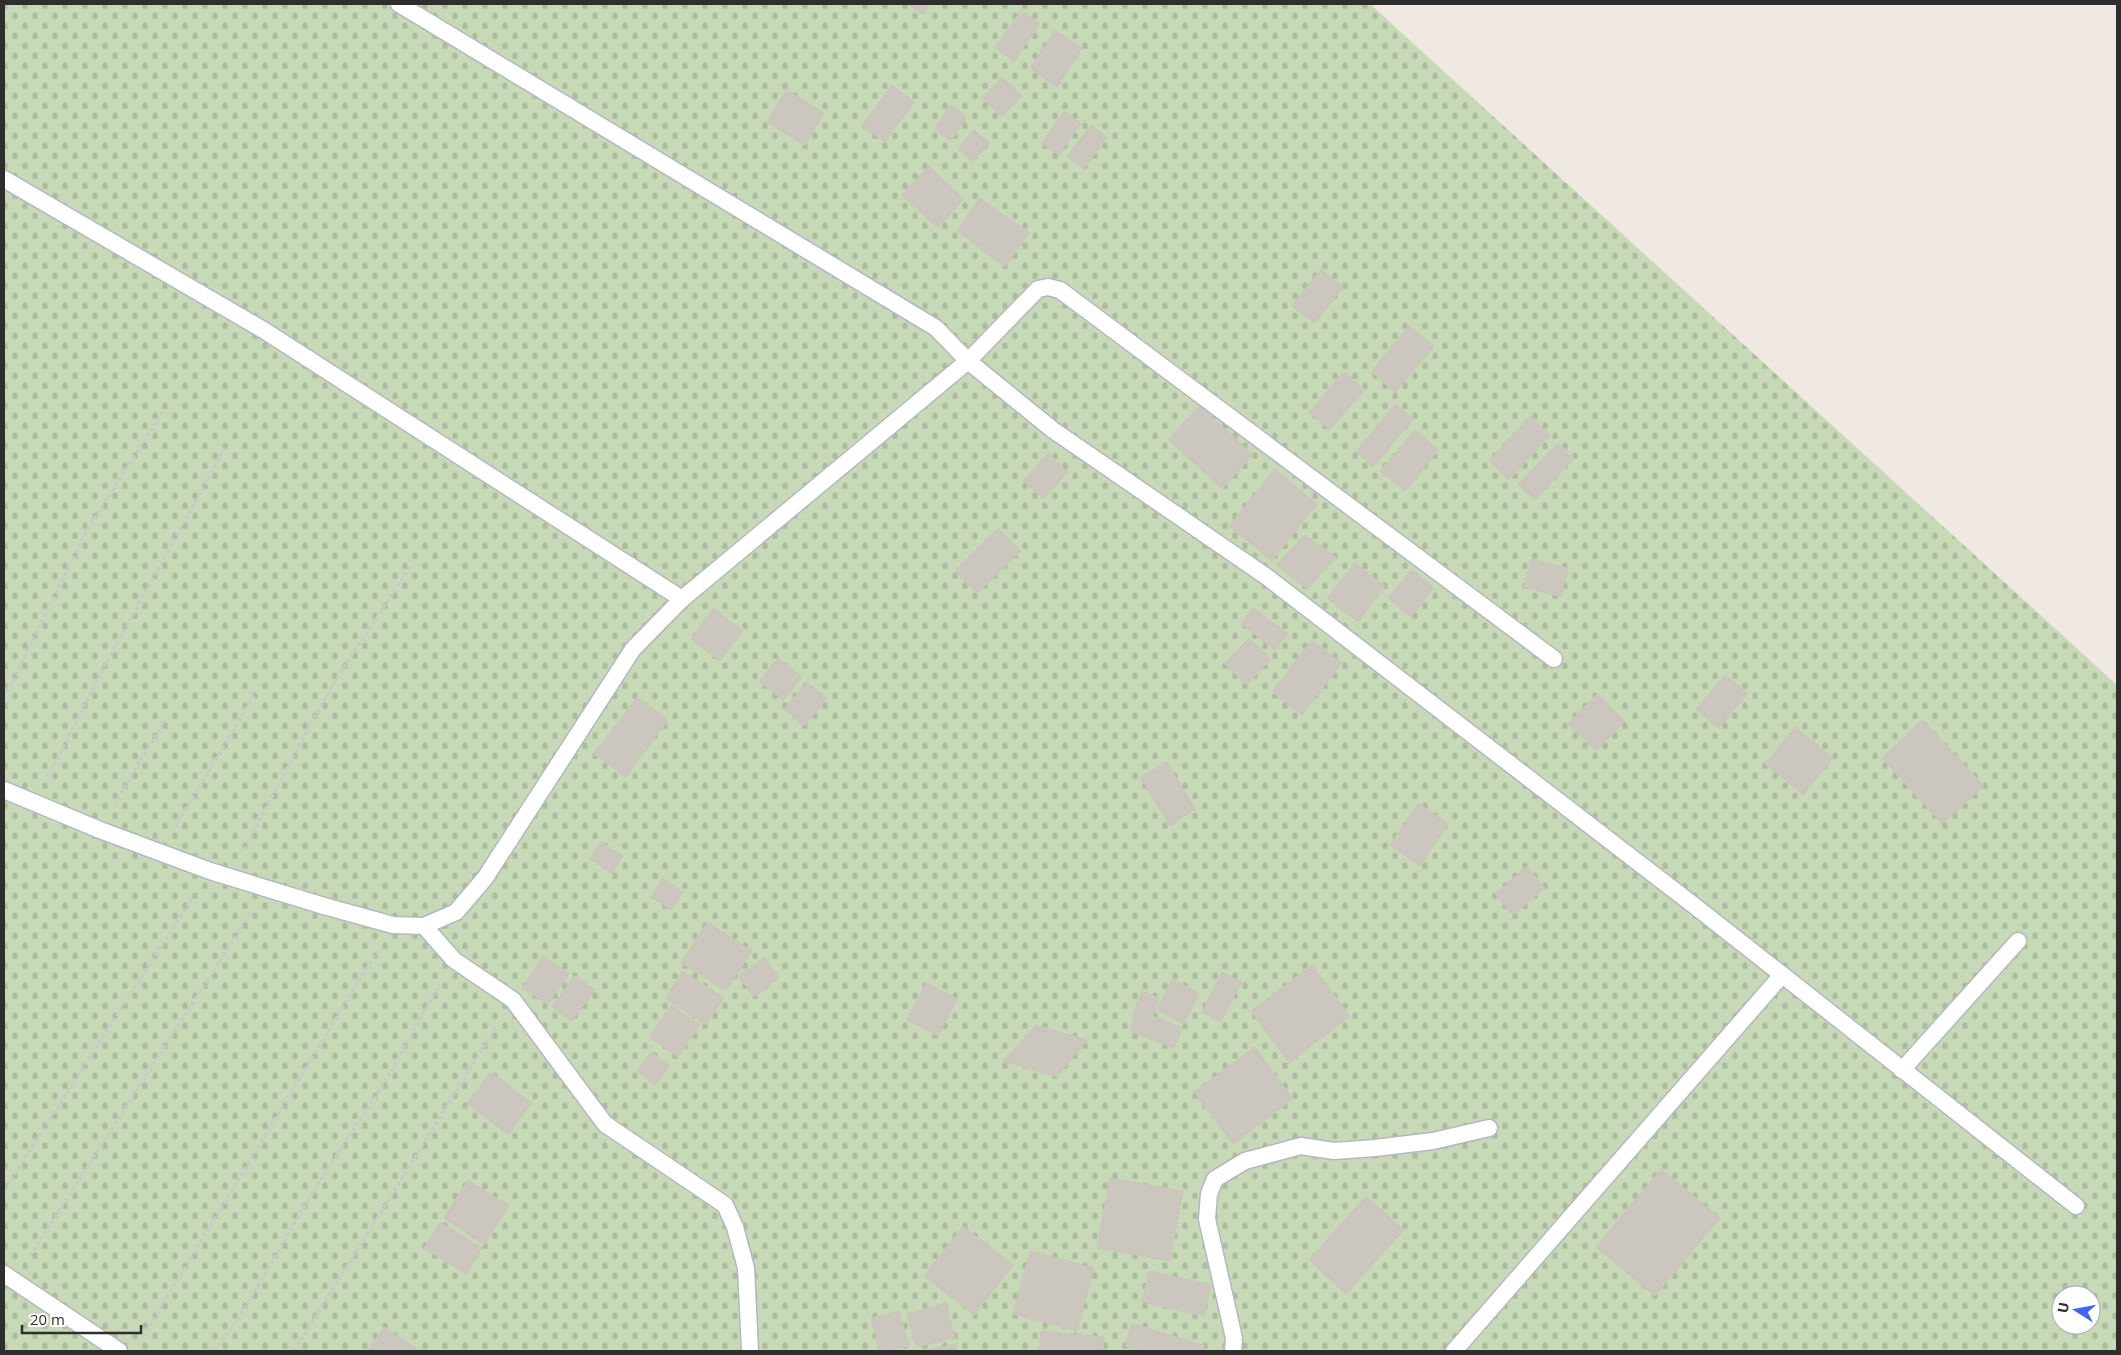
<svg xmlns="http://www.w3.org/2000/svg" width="2121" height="1355" viewBox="0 0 2121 1355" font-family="'Open Sans',sans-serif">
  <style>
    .cemetery { fill: url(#cemetery-stones); fill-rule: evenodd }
    .building { fill: #cbc7bf; stroke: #cbc5ba }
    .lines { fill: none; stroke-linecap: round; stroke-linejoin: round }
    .service-casing { stroke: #b4b7c1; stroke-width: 19 }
    .path { stroke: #c9c9c9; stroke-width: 3; stroke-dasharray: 4 2.5; stroke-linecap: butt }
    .service { stroke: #fff; stroke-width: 16 }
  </style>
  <defs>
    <pattern id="cemetery-stones" width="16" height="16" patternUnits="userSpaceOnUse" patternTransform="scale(1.25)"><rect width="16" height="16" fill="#c8d9b8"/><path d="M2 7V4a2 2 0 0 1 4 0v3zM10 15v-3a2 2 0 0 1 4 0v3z" fill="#acbb9e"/></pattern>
  </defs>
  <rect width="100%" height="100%" fill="#efe9e1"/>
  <path class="cemetery" d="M4 4H1370L2117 685V1351H4ZM2061 1295H2091V1325H2061Z"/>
  <g class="building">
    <polygon points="908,4 930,4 923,14"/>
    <polygon points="1021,10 1040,24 1014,61 995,48"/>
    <polygon points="1055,30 1082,48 1057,87 1030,68"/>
    <polygon points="1002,77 1022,96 1002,117 982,98"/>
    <polygon points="892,85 914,102 885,142 862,126"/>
    <polygon points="786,90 824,113 805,146 767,122"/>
    <polygon points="951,105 967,117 951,141 934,129"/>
    <polygon points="1064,111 1081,123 1059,155 1042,143"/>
    <polygon points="1091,125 1107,137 1084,169 1067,156"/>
    <polygon points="974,130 989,143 973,162 958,149"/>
    <polygon points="929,166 964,199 938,228 902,195"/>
    <polygon points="980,198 1029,233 1005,267 957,231"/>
    <polygon points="1321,269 1343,287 1315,323 1292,306"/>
    <polygon points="1409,326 1434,346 1395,392 1371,372"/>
    <polygon points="1344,372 1365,390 1329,430 1309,412"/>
    <polygon points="1395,404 1413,419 1373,467 1356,452"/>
    <polygon points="1200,406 1253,455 1222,489 1168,439"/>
    <polygon points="1530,416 1550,435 1509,480 1489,461"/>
    <polygon points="1415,430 1439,450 1405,491 1380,471"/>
    <polygon points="1558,443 1574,458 1535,500 1518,484"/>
    <polygon points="1048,453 1068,472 1044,499 1023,481"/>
    <polygon points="1275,469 1317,504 1272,561 1229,526"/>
    <polygon points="998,528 1021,551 977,594 955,571"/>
    <polygon points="1305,535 1336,557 1307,589 1276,565"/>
    <polygon points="1531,559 1568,568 1561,597 1524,587"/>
    <polygon points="1355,563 1385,586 1358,622 1327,598"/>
    <polygon points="1411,570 1434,588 1411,617 1388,598"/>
    <polygon points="713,608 743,631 720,661 691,639"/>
    <polygon points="1253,608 1288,633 1275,650 1241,624"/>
    <polygon points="1249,638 1271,659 1247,685 1224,664"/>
    <polygon points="1312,640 1342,663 1302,715 1272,692"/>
    <polygon points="778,658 802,677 783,700 759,681"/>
    <polygon points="1725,675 1748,693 1719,728 1696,710"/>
    <polygon points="807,682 827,698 804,726 784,709"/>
    <polygon points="1597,694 1625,721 1596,751 1568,724"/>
    <polygon points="637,697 668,720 626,777 594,754"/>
    <polygon points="1923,720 1984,786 1942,824 1882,758"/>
    <polygon points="1795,727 1833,758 1803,795 1765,764"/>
    <polygon points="1167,762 1195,809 1170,826 1140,777"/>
    <polygon points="1418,803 1448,824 1420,866 1390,845"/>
    <polygon points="601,842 623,856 612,873 590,859"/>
    <polygon points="1527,866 1545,888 1513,915 1495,894"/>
    <polygon points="663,878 683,892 671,910 651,897"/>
    <polygon points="707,922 752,951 726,991 681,963"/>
    <polygon points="543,956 569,973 548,1005 522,988"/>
    <polygon points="764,957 779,978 754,997 738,976"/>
    <polygon points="1312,965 1350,1016 1289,1063 1251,1011"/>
    <polygon points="683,971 724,998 706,1025 665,998"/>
    <polygon points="1222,972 1242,982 1221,1022 1202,1012"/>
    <polygon points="575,975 595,990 572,1021 552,1007"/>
    <polygon points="1172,979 1199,993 1184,1024 1157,1010"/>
    <polygon points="926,983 957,999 938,1036 907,1020"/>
    <polygon points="1142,991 1159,998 1153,1016 1182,1028 1174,1048 1130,1031 1135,1018 1132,1017"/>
    <polygon points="671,1005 700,1025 678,1057 649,1037"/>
    <polygon points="1036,1025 1087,1040 1057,1077 1003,1061"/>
    <polygon points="1255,1047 1293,1099 1233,1144 1194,1092"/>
    <polygon points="651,1052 670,1066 655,1085 637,1071"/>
    <polygon points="491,1072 532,1103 508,1135 467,1103"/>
    <polygon points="1661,1169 1720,1218 1655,1296 1596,1247"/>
    <polygon points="1110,1178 1183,1191 1170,1261 1097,1248"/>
    <polygon points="468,1180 509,1206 484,1245 444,1218"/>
    <polygon points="1366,1196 1404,1230 1346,1294 1309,1260"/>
    <polygon points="440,1222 482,1248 466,1274 424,1248"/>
    <polygon points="963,1226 1013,1265 974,1315 924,1276"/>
    <polygon points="1030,1251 1094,1268 1077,1331 1013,1314"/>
    <polygon points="1149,1271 1211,1285 1204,1316 1142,1302"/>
    <polygon points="946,1303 955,1338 916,1347 907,1314"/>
    <polygon points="899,1311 909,1346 888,1351 879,1351 871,1318"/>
    <polygon points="1132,1323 1205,1346 1203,1351 1143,1351 1125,1346"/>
    <polygon points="384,1327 419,1351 368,1351"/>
    <polygon points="1041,1331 1104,1337 1103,1351 1039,1351"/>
    <polygon points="956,1344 957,1351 922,1351"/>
  </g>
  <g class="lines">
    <g class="service-casing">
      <g id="service">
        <polyline points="4,179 265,331 682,599"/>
        <polyline points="1554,659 1060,290 1048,287 1038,289 968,361 1053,430 1267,577 1696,907 2076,1206"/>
        <polyline points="4,790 100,830 210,871 324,906 393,925 424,926 456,912 485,878 633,649 682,599 968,361 936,328 399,4"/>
        <polyline points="424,926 454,960 513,1000 605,1124 725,1205 735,1227 746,1268 750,1351"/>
        <polyline points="1902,1070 2018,941"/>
        <polyline points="4,1274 119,1351"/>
        <polyline points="1233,1351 1234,1338 1207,1219 1209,1194 1215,1179 1245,1161 1301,1146 1334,1151 1375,1148 1433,1141 1489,1128"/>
        <polyline points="1454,1351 1782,975"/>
      </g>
    </g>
    <g class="path">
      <polyline points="4,699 86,532 164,410"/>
      <polyline points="48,777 105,665 225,448"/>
      <polyline points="114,805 165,720"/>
      <polyline points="175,827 257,691"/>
      <polyline points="244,850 311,723 338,676 410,567"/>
      <polyline points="4,1191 194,895"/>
      <polyline points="30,1256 250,914"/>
      <polyline points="143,1337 377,951"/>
      <polyline points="214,1351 241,1315 314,1190 383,1085 440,984"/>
      <polyline points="294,1351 497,1026"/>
    </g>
    <use href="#service" class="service"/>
  </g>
  <rect width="2121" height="1355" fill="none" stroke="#2e2e2e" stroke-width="10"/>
  <g transform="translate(2076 1310) rotate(281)"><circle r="24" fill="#ffffff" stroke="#ababab"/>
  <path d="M0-4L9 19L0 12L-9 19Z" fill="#4264fb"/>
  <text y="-8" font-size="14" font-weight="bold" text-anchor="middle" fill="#2e2e2e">U</text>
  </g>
  <path d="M22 1325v8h119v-8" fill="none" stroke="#2e2e2e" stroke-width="2.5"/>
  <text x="30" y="1325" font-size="15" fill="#2e2e2e" stroke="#ffffff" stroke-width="4" paint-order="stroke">20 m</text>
</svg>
